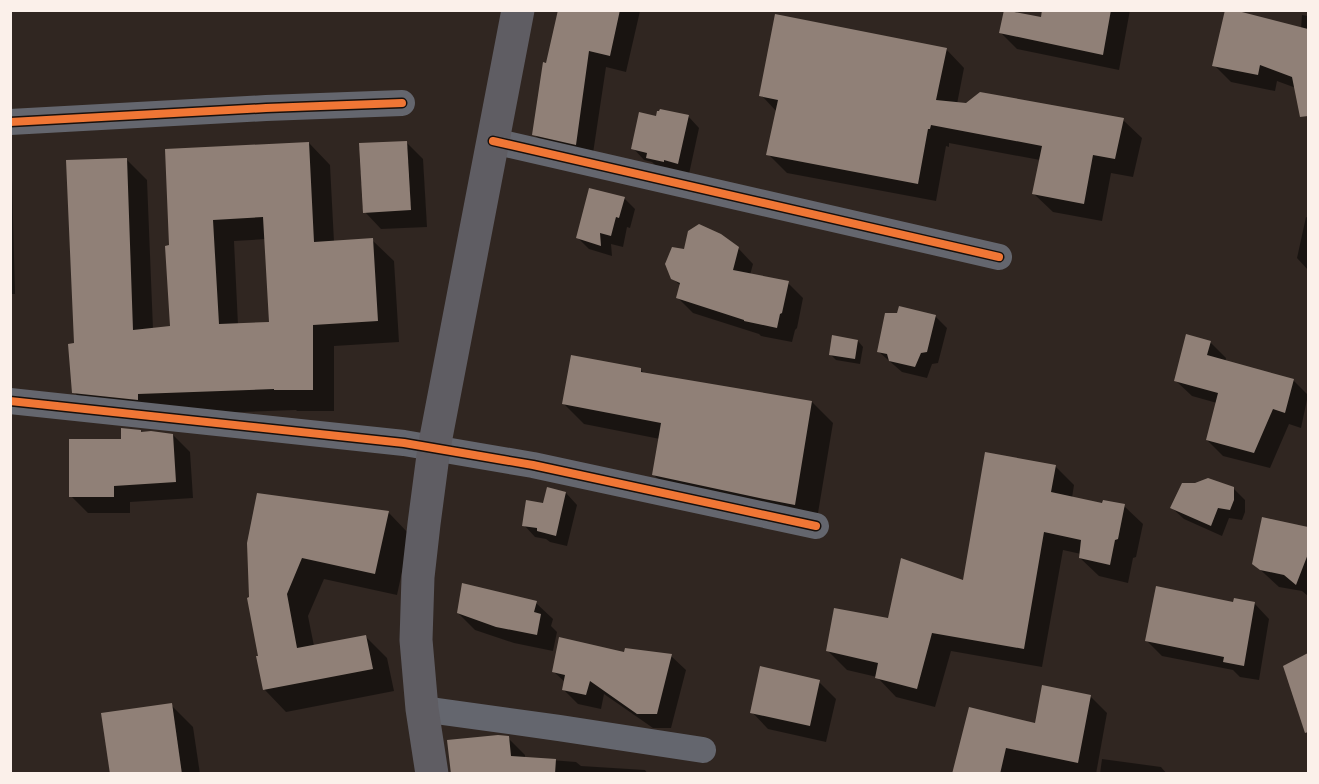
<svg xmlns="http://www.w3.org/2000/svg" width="1319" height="784" viewBox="0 0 1319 784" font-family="'Noto Sans',sans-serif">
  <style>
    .shadow { fill: #0007; fill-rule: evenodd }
    .building { fill: #908077; fill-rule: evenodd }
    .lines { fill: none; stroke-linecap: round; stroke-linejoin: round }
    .street { stroke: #64666e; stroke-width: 26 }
    .secondary { stroke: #5f5d63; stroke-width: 33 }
    .cycleway-casing { stroke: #18100c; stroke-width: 11 }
    .cycleway { stroke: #f07635; stroke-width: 8 }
  </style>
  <rect width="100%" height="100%" fill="#302621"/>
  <g class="shadow">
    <polygon points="560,10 640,11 626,72 606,67 592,160 551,151 534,134"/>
    <polygon points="1043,10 1130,10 1119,70 1017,49 1001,33 1042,18"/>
    <polygon points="1302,15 1308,16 1308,100 1296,88 1277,81 1275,91 1231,82 1214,65 1301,29"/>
    <polygon points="946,49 964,68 957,104 1123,120 1142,138 1133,177 1111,173 1102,221 1053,212 1034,194 1040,160 949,143 949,147 946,146 936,201 787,173 768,154 777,112 761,95"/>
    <polygon points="688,116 699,128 689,174 659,169 652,162 644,160 633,148"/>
    <polygon points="406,142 423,159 427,227 381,229 365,212"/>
    <path d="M309 143 330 165 334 242 372 240 394 261 399 342 334 346V411H297L296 410 158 415 95 413 74 392 75 345 126 159 147 180 153 329 171 327 167 247ZM266 239 271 323 238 325 234 241Z"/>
    <polygon points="10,179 12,180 15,294 10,294"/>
    <polygon points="624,198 635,209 630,228 627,227 623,247 611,244 612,256 589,249 578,238"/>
    <polygon points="1306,217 1308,218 1308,270 1297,258"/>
    <polygon points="738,248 753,264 750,275 788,283 803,298 797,328 795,330 792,342 761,336 759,334 693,313 677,297 681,286 673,279 685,251"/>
    <polygon points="900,308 936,317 947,328 938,363 932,364 927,378 902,372 879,352 898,315"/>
    <polygon points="858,341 863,347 860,364 836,360 830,354"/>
    <polygon points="1210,342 1226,358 1225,362 1293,380 1308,395 1301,428 1289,424 1270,468 1223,456 1207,440 1217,403 1192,396 1176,381"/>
    <polygon points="640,369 645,374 812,402 833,423 816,525 675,496 654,475 660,439 584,424 563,403"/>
    <polygon points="142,433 173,435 190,452 193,498 130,502 130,513 88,513 71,496 123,441"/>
    <polygon points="1055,466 1074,485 1072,498 1103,504 1124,506 1143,524 1136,557 1133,558 1128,583 1099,576 1080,558 1081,554 1063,550 1042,667 951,651 935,707 896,697 877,677 847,670 828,651 964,582"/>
    <polygon points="1233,488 1245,500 1245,512 1242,520 1229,518 1222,536 1184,519 1172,508"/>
    <polygon points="566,493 577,505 567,546 550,542 546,539 535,537 524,525 544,505"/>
    <polygon points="259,494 389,513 410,535 397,595 324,579 308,616 314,646 365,636 387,658 394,691 286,712 265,690 258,657"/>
    <polygon points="1263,519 1308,529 1308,596 1302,591 1279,587 1254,564"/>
    <polygon points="536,603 553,619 551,626 557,632 553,651 514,643 475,630 458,613"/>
    <polygon points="1235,603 1254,603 1269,619 1259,680 1240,677 1233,670 1162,656 1147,641"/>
    <polygon points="625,654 671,656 686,670 671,728 653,728 604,694 601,709 578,704 563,689 565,682 554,672"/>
    <polygon points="1308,655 1308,720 1299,710 1285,667"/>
    <polygon points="819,682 836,699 826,742 768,729 752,712"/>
    <polygon points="1090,696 1107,713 1096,774 954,774 1036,725"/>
    <polygon points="171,705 193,727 200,774 111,774"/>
    <polygon points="508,738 525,755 525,758 576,762 581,766 645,770 648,774 452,774"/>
    <polygon points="1102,759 1161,767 1167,774 1100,774"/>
  </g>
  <g class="building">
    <polygon points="558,10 620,10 610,56 589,51 576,145 532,135 543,62 546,63"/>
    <polygon points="1004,10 1041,17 1042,10 1111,10 1103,55 999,33"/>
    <polygon points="1225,10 1234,10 1308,29 1308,116 1300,117 1292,77 1260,65 1258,75 1212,66"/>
    <polygon points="775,14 947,48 936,100 966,103 980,92 1124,118 1115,159 1093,155 1084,204 1032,194 1042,146 931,125 930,129 928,129 918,184 766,155 778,100 759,96"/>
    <polygon points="660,109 689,115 678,164 664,160 664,162 646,158 647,153 631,149 639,112 656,116 657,111 659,111"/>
    <polygon points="407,141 411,210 363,213 359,143"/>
    <path d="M309 142 314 242 373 238 378 321 313 325V390H274V389L138 394V400L72 393 68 344 74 343 66 160 127 158 133 330 170 326 165 246 169 245 165 149ZM263 217 269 322 219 324 213 220Z"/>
    <polygon points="589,188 625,197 619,218 616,217 611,236 600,233 601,246 576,238"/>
    <polygon points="699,224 721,234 739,247 733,270 789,281 782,313 780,314 777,328 744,321 744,320 676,298 680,283 671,279 665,264 672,247 684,249 688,231"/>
    <polygon points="899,306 936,315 927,352 921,353 915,367 889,361 887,354 877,352 885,313 897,313"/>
    <polygon points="1186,334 1211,341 1207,355 1294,379 1285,413 1273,409 1254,453 1206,440 1218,393 1174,381"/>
    <polygon points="832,335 858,340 855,359 829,355"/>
    <polygon points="571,355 641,368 641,372 812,401 795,505 764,499 652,475 661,423 562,404"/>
    <polygon points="121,428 141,430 141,432 151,431 173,434 176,482 114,486 114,497 69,497 69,439 121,439"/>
    <polygon points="985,452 1056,465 1051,492 1102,503 1103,500 1125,504 1118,539 1115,540 1110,565 1079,558 1081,540 1044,532 1024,649 932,633 917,689 875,678 878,663 826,651 834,608 888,618 901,558 963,580"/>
    <polygon points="1208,478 1234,487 1234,500 1230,510 1218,508 1211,526 1170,508 1182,483 1195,483"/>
    <polygon points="547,487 566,492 556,536 537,531 537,528 522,526 526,500 543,503"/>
    <polygon points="257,493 389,511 375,574 302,558 287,594 297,648 366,635 373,669 263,690 256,656 258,656 247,598 249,597 247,543"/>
    <polygon points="1262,517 1308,527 1308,554 1296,585 1284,575 1260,570 1252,564"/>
    <polygon points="462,583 537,601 534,612 541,614 537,635 496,627 457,613"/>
    <polygon points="1156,586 1233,602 1234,598 1255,602 1244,666 1223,662 1224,657 1145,641"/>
    <polygon points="559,637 624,652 625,648 672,654 657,714 637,714 590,681 586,695 562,690 565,675 552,672"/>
    <polygon points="1308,653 1308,732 1305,733 1283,666"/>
    <polygon points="760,666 820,680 810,726 750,713"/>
    <polygon points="1042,685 1091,695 1078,763 1006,748 1000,774 952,774 969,707 1035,723"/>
    <polygon points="172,703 182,774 110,774 101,713"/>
    <polygon points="498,735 509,736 511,756 556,759 555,774 451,774 447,740"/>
  </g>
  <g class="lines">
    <g class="street">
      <polyline points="10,122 266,108 402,103"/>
      <polyline points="493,141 999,257"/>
      <polyline points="10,401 404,443 533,465 816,526"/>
      <polyline points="422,709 559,728 703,750"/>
    </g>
    <polyline class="secondary" points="432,774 422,709 416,640 418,577 424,524 434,448 518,10"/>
    <g class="cycleway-casing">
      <g id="cycleway">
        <polyline points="10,122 266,108 402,103"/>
        <polyline points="493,141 999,257"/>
        <polyline points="10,401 404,443 533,465 816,526"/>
      </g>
    </g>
    <use href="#cycleway" class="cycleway"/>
  </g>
  <rect width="1319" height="784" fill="none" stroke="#fbf0ea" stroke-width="24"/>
</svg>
